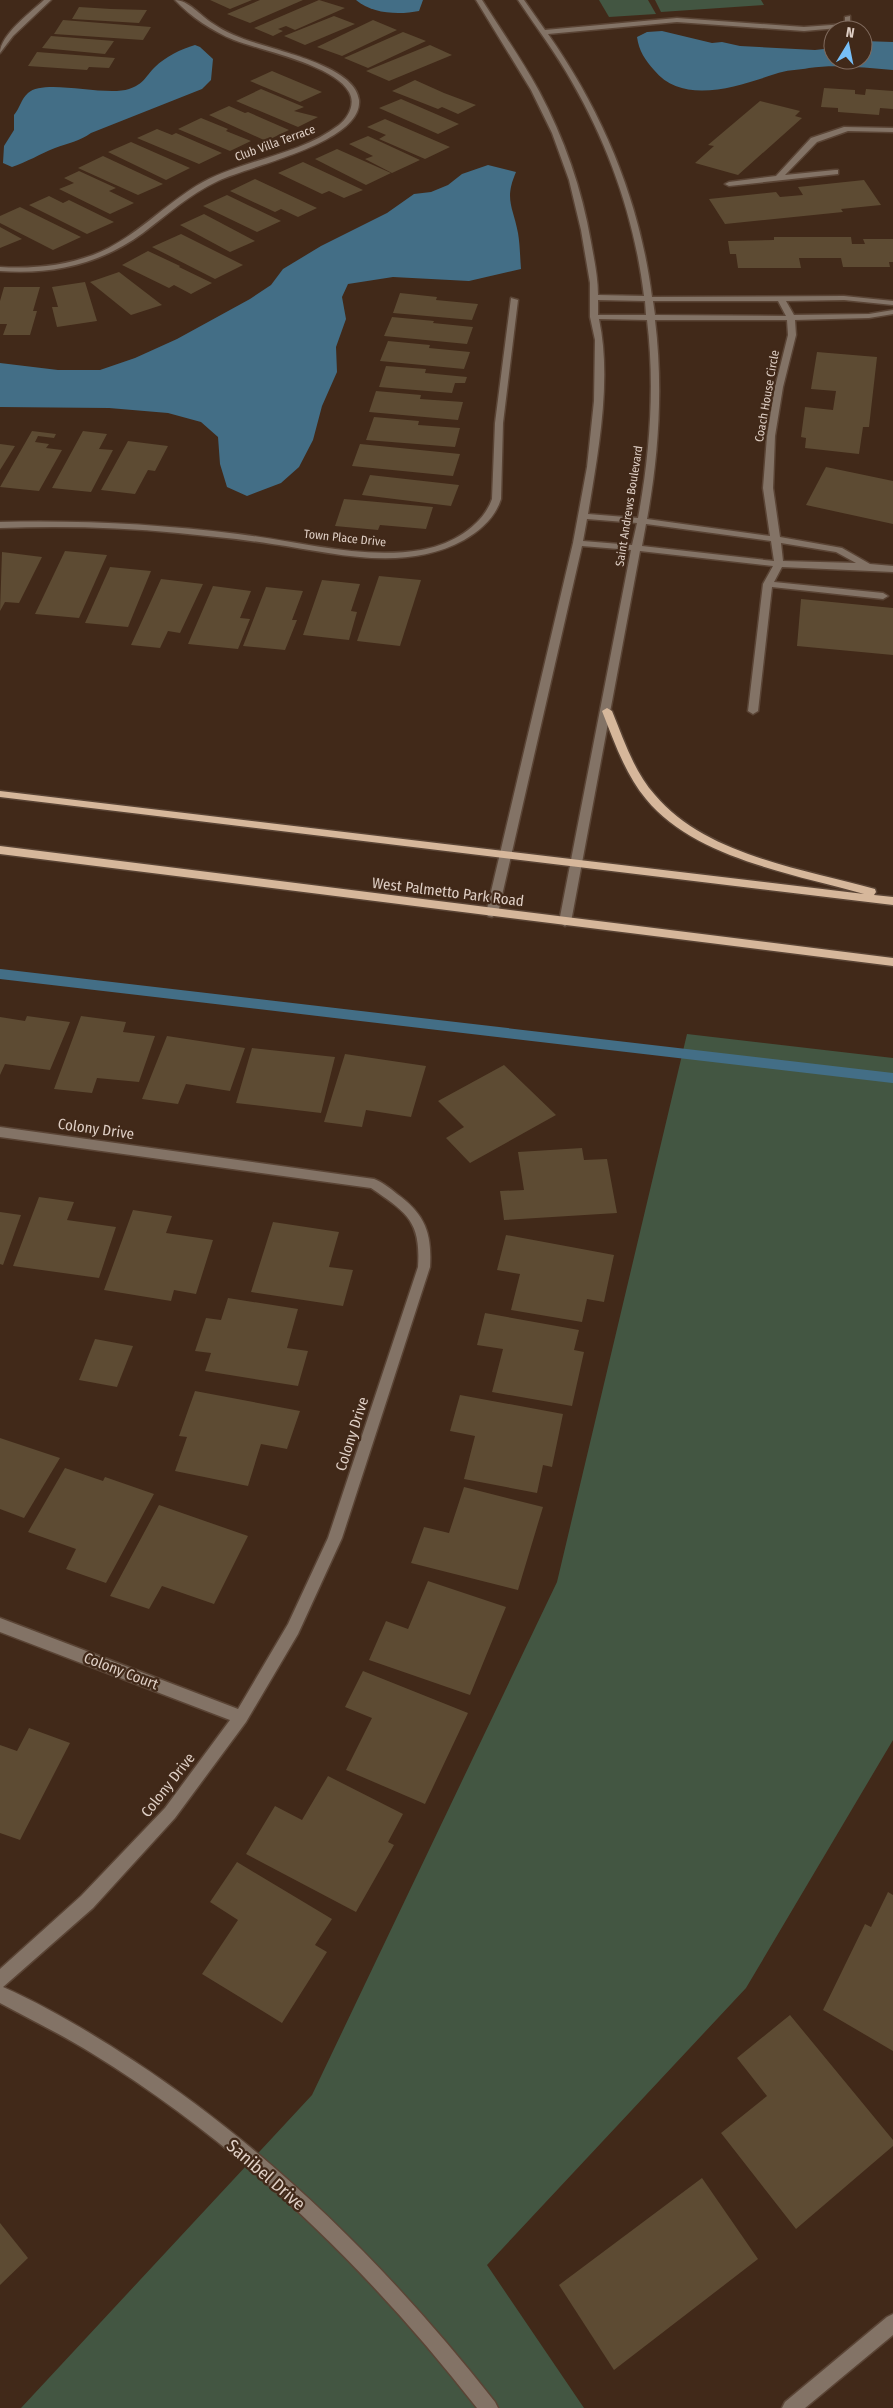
<svg xmlns="http://www.w3.org/2000/svg" width="893" height="2408" viewBox="0 0 893 2408" font-family="'Fira Sans Condensed',sans-serif">
  <style>
    .green { fill: #435642 }
    .water { fill: #436e86 }
    .lines { fill: none; stroke-linecap: round; stroke-linejoin: round }
    .stream { stroke: #436e86; stroke-width: 10 }
    .building { fill: #5d4b33 }
    .minor-casing { stroke: #5a4435; stroke-width: 3 }
    .major-casing { stroke: #5a4435; stroke-width: 3 }
    .minor { fill: #837366; fill-rule: evenodd }
    .major { fill: #d6b79b; fill-rule: evenodd }
    .labels { text-anchor: middle; dominant-baseline: central; stroke-width: 4.5; stroke-linejoin: round; paint-order: stroke }
    .far-street-label { font-size: 12px; fill: #dfcfc5; stroke: #412919 }
    .street-label { font-size: 15px; fill: #dfcfc5; stroke: #412919 }
    .near-street-label { font-size: 18px; fill: #dfcfc5; stroke: #412919 }
  </style>
  <rect width="100%" height="100%" fill="#412919"/>
  <g class="green">
    <polygon points="599,0 648,0 656,14 609,17"/>
    <polygon points="655,0 761,0 764,5 661,12"/>
    <polygon points="687,1034 893,1058 893,1740 746,1988 487,2265 584,2408 21,2408 312,2095 557,1582"/>
  </g>
  <g class="water">
    <path d="M356 0H423L419 11C399 15 372 14 356 0Z"/>
    <path d="M662 31 712 43 722 42 740 46 815 50 833 48V60H863V41L893 42V70C865 68 837 64 809 68 799 70 785 70 775 74 739 86 683 106 654 70 645 60 639 51 637 37L647 32Z"/>
    <path d="M195 45 200 47 213 59 211 80 202 89 91 133C80 141 68 143 55 148 40 154 27 162 12 167L3 163 4 146 14 130V115C20 108 21 99 28 93 45 78 105 97 129 89 144 84 145 77 155 67 165 57 181 49 195 45Z"/>
    <path d="M488 165 516 172C504 200 513 206 518 233 520 245 520 257 521 269L469 281 393 277 348 284 342 297 346 319 336 347 337 372 322 406 313 440 299 467 281 483 247 496 227 487 220 464 218 437 201 422 168 413 109 408 0 407V363L58 370H100L135 358 177 339 250 299 271 285 283 269 321 246 387 213 414 194 431 192 448 185 462 174Z"/>
  </g>
  <g class="lines">
    <polyline class="stream" points="0,974 893,1078"/>
  </g>
  <g class="building">
    <polygon points="210,0 252,0 230,9"/>
    <polygon points="260,0 303,0 250,23 227,14"/>
    <polygon points="319,0 345,8 295,30 286,26 278,29 283,31 273,36 254,28"/>
    <polygon points="79,7 111,9 147,10 139,23 72,19"/>
    <polygon points="334,16 355,24 305,45 284,36"/>
    <polygon points="63,20 101,23 151,27 143,40 54,34"/>
    <polygon points="373,20 397,30 342,56 317,47"/>
    <polygon points="403,32 426,41 368,68 344,58"/>
    <polygon points="51,36 114,41 105,54 42,48"/>
    <polygon points="430,45 452,55 389,81 366,71"/>
    <polygon points="37,52 115,58 109,68 89,67 87,70 28,66"/>
    <polygon points="272,71 322,92 300,102 250,81"/>
    <polygon points="415,80 444,93 476,105 458,114 442,107 438,109 392,91"/>
    <polygon points="824,88 855,90 855,94 865,95 866,89 893,91 893,109 880,108 879,115 838,112 838,108 821,107"/>
    <polygon points="261,89 304,107 294,111 318,117 298,127 236,101"/>
    <polygon points="401,99 459,124 438,134 379,108"/>
    <polygon points="760,101 800,111 795,116 802,118 738,175 695,163 714,146 708,145"/>
    <polygon points="229,106 245,113 248,112 289,130 266,141 209,115"/>
    <polygon points="201,118 228,129 226,131 251,141 230,151 178,129"/>
    <polygon points="385,119 450,147 425,159 379,139 386,135 367,127"/>
    <polygon points="157,129 172,135 176,133 222,153 199,164 137,138"/>
    <polygon points="368,136 420,160 392,173 365,159 373,156 349,144"/>
    <polygon points="131,142 190,168 166,180 108,152"/>
    <polygon points="337,149 391,173 366,185 315,159"/>
    <polygon points="103,156 163,184 138,195 78,168"/>
    <polygon points="303,162 331,175 363,190 344,198 329,191 322,194 278,173"/>
    <polygon points="79,171 116,188 109,191 134,203 110,214 59,189 74,183 64,178"/>
    <polygon points="255,179 285,193 317,208 298,217 281,209 275,212 230,191"/>
    <polygon points="864,180 881,205 841,209 843,212 725,224 709,199 776,192 780,197 803,195 798,187"/>
    <polygon points="227,195 281,221 257,232 203,206"/>
    <polygon points="49,196 63,203 69,200 114,222 87,234 29,205"/>
    <polygon points="20,207 81,237 53,250 0,223 0,216"/>
    <polygon points="204,214 255,241 230,252 180,225"/>
    <polygon points="0,227 22,239 0,248"/>
    <polygon points="181,234 243,265 215,279 152,247"/>
    <polygon points="774,237 851,237 852,244 865,244 863,239 893,239 893,262 889,262 890,267 843,267 841,258 799,258 801,268 738,268 736,254 730,254 728,241 774,240"/>
    <polygon points="148,251 180,266 179,267 212,283 191,294 174,285 169,288 122,265"/>
    <polygon points="119,272 162,305 131,315 90,282"/>
    <polygon points="85,282 97,321 57,327 52,307 58,307 52,287"/>
    <polygon points="4,287 40,287 33,311 37,311 30,335 3,335 7,324 0,324 0,301"/>
    <polygon points="400,293 437,297 436,300 478,304 472,320 393,313"/>
    <polygon points="392,317 434,321 433,323 473,327 467,344 384,336"/>
    <polygon points="388,341 430,345 429,348 470,352 464,369 380,361"/>
    <polygon points="817,352 877,357 869,427 863,427 859,454 805,448 806,438 801,437 805,407 833,410 836,391 811,389"/>
    <polygon points="386,366 426,369 425,373 467,377 465,383 455,383 452,393 379,387"/>
    <polygon points="376,391 421,395 420,399 463,402 458,420 369,412"/>
    <polygon points="374,417 419,421 418,425 460,428 455,447 366,440"/>
    <polygon points="32,431 56,434 54,438 38,436 35,442 49,444 46,448 62,450 39,491 0,487"/>
    <polygon points="83,431 107,434 99,449 113,450 91,492 52,488"/>
    <polygon points="128,441 168,446 155,471 148,470 135,494 101,490"/>
    <polygon points="0,444 15,446 0,470"/>
    <polygon points="360,444 460,454 453,476 352,466"/>
    <polygon points="826,467 893,481 893,524 806,505"/>
    <polygon points="370,475 459,485 451,506 362,495"/>
    <polygon points="344,499 433,507 426,529 380,525 378,530 335,526"/>
    <polygon points="65,551 107,555 79,618 35,614"/>
    <polygon points="2,552 42,557 19,603 5,602 0,611"/>
    <polygon points="110,567 151,571 128,627 85,623"/>
    <polygon points="379,576 421,580 400,646 357,641"/>
    <polygon points="161,579 203,584 180,633 168,631 160,648 131,645"/>
    <polygon points="322,580 360,584 351,611 357,612 349,640 303,635"/>
    <polygon points="213,586 251,591 240,618 250,619 238,649 188,644"/>
    <polygon points="266,587 303,591 292,620 297,620 285,650 243,646"/>
    <polygon points="801,599 893,608 893,655 797,646"/>
    <polygon points="27,1016 70,1022 50,1070 5,1064 0,1075 0,1017 25,1021"/>
    <polygon points="81,1016 126,1022 123,1032 155,1036 139,1082 97,1078 92,1093 54,1089"/>
    <polygon points="167,1036 245,1048 230,1091 186,1084 178,1104 142,1099"/>
    <polygon points="252,1048 335,1057 321,1113 236,1103"/>
    <polygon points="345,1054 426,1066 411,1117 366,1110 362,1127 324,1122"/>
    <polygon points="504,1065 556,1115 470,1163 446,1138 464,1127 438,1101"/>
    <polygon points="582,1148 584,1160 607,1159 617,1213 504,1220 500,1191 524,1190 518,1152"/>
    <polygon points="39,1197 74,1202 67,1220 116,1227 99,1278 13,1266"/>
    <polygon points="133,1210 172,1216 166,1233 213,1240 196,1294 174,1290 171,1301 104,1290"/>
    <polygon points="0,1212 21,1215 3,1265 0,1264"/>
    <polygon points="273,1222 339,1232 329,1267 353,1270 343,1306 251,1292"/>
    <polygon points="506,1235 614,1255 604,1302 587,1299 582,1322 511,1310 520,1274 497,1270"/>
    <polygon points="228,1298 298,1309 287,1348 308,1351 298,1386 205,1371 211,1353 195,1351 206,1318 221,1320"/>
    <polygon points="485,1313 579,1330 574,1350 584,1352 572,1406 492,1392 503,1349 477,1345"/>
    <polygon points="95,1339 133,1346 117,1387 79,1380"/>
    <polygon points="195,1391 300,1411 287,1449 261,1444 248,1486 175,1471 187,1437 179,1436"/>
    <polygon points="460,1395 563,1414 552,1467 543,1465 537,1493 464,1479 475,1436 450,1431"/>
    <polygon points="0,1438 60,1458 24,1518 0,1509"/>
    <polygon points="65,1468 103,1481 105,1477 154,1494 106,1583 66,1569 76,1549 28,1532"/>
    <polygon points="464,1487 543,1507 518,1590 411,1563 424,1527 449,1533"/>
    <polygon points="159,1505 248,1536 214,1604 162,1586 149,1609 110,1596"/>
    <polygon points="428,1581 506,1607 470,1695 369,1660 386,1621 408,1629"/>
    <polygon points="363,1671 468,1713 425,1804 346,1770 372,1718 345,1707"/>
    <polygon points="29,1728 70,1743 20,1840 0,1833 0,1745 17,1751"/>
    <polygon points="328,1776 403,1814 388,1842 394,1845 356,1912 246,1854 275,1806 302,1820"/>
    <polygon points="237,1862 332,1919 315,1945 327,1952 282,2023 202,1974 238,1920 210,1902"/>
    <polygon points="888,1892 893,1895 893,2051 823,2010 865,1924 871,1927"/>
    <polygon points="790,2015 893,2140 893,2146 796,2229 721,2133 767,2096 737,2058"/>
    <polygon points="702,2178 758,2259 614,2370 559,2285"/>
    <polygon points="0,2223 28,2258 0,2285"/>
  </g>
  <g class="lines">
    <g class="minor-casing">
      <g id="minor">
        <path d="M44 0H51L13 36 0 53C0 35 31 12 44 0Z"/>
        <path d="M175 0C188 0 201 16 212 23 232 37 256 43 279 50 301 57 356 72 359 100 363 143 248 166 218 181 190 194 168 214 143 233 101 264 51 275 0 271V267C31 269 63 266 93 255 135 239 165 203 203 182 246 159 300 155 339 125 348 118 356 104 349 92 334 65 263 51 234 40 212 31 191 17 175 0Z"/>
        <path d="M476 0H482C501 30 522 60 539 91 564 138 582 189 591 242 594 259 598 277 598 295L644 296C635 221 610 148 572 82 556 53 536 27 518 0H524L545 30 677 18 804 27 845 24V17L850 16V27L804 31 677 22 548 34C603 112 640 202 652 297L844 296 893 301V305L844 300 786 301 794 315 869 314 893 310V314L869 318 795 320 796 335 783 387 775 436 773 488 780 537 842 548 870 564 893 566V572L782 567 774 582 883 593 888 596 883 599 772 587 758 711 753 714 748 711 763 584 773 566 640 551 571 922 565 926 559 922 631 550 582 546 498 913 492 917 488 916 486 913 573 543 587 467 594 401 595 340 590 317V283L581 230 569 180 552 133 531 90ZM598 300 645 301 646 315H598ZM653 301H778L786 316 655 315ZM599 319 647 320C655 385 650 454 638 518L588 514C598 453 612 380 599 319ZM655 320H787L788 335 775 387 767 436 763 488 770 536 647 519C659 454 663 386 655 320ZM587 519 637 523 632 545 583 541ZM646 524 771 541 774 561 642 546ZM781 543 836 552 856 563 783 561Z"/>
        <polygon points="844,127 893,128 893,132 848,131 817,142 785,175 835,170 838,170 838,174 729,186 725,184 729,182 776,176 811,138"/>
        <path d="M511 298 518 300 503 423 501 499C495 518 481 530 464 540 404 573 335 553 272 544 240 539 209 536 178 533 118 527 59 526 0 528V522C80 520 159 524 238 534 298 541 361 560 421 550 450 545 482 527 492 499L495 423Z"/>
        <path d="M0 1127 374 1179C382 1182 390 1188 397 1194 425 1214 432 1233 430 1267L342 1538 298 1634 246 1722 175 1818 93 1908 3 1987C48 2007 93 2034 134 2061 274 2153 392 2271 495 2402L498 2408H477C369 2270 242 2146 93 2054 63 2035 31 2020 0 2003V1969L81 1896 165 1808 230 1720 0 1632V1618L238 1709 288 1624 328 1538 418 1267C421 1221 407 1213 371 1188L0 1137Z"/>
        <polygon points="893,2314 893,2335 805,2408 782,2408 785,2402 887,2317"/>
      </g>
    </g>
    <g class="major-casing">
      <g id="major">
        <path d="M607 708 612 711C624 740 634 772 655 795 705 855 803 869 875 889L876 892 874 895 893 897V905L0 797V791L864 894C794 874 694 858 646 799 625 774 614 741 602 711Z"/>
        <polygon points="0,846 893,958 893,966 0,854"/>
      </g>
    </g>
    <use href="#minor" class="minor"/>
    <use href="#major" class="major"/>
  </g>
  <g class="labels">
    <g class="far-street-label">
      <text transform="translate(275 143) rotate(-20)">Club Villa Terrace</text>
      <text transform="translate(767 396) rotate(-80)">Coach House Circle</text>
      <text transform="translate(629 506) rotate(-81)">Saint Andrews Boulevard</text>
      <text transform="translate(345 538) rotate(6)">Town Place Drive</text>
    </g>
    <g class="street-label">
      <text transform="translate(448 892) rotate(7)">West Palmetto Park Road</text>
      <text transform="translate(96 1129) rotate(8)">Colony Drive</text>
      <text transform="translate(352 1434) rotate(-72)">Colony Drive</text>
      <text transform="translate(121 1671) rotate(21)">Colony Court</text>
      <text transform="translate(168 1785) rotate(-52)">Colony Drive</text>
    </g>
    <g class="near-street-label">
      <text transform="translate(266 2175) rotate(41)">Sanibel Drive</text>
    </g>
  </g>
  <g transform="translate(848 45) rotate(10)"><circle r="24" fill="#412919" stroke="#806b5e"/>
  <path d="M0-4L9 19L0 12L-9 19Z" fill="#77bff7"/>
  <text y="-8" font-size="14" font-weight="bold" text-anchor="middle" fill="#dfcfc5">N</text>
  </g>
</svg>
